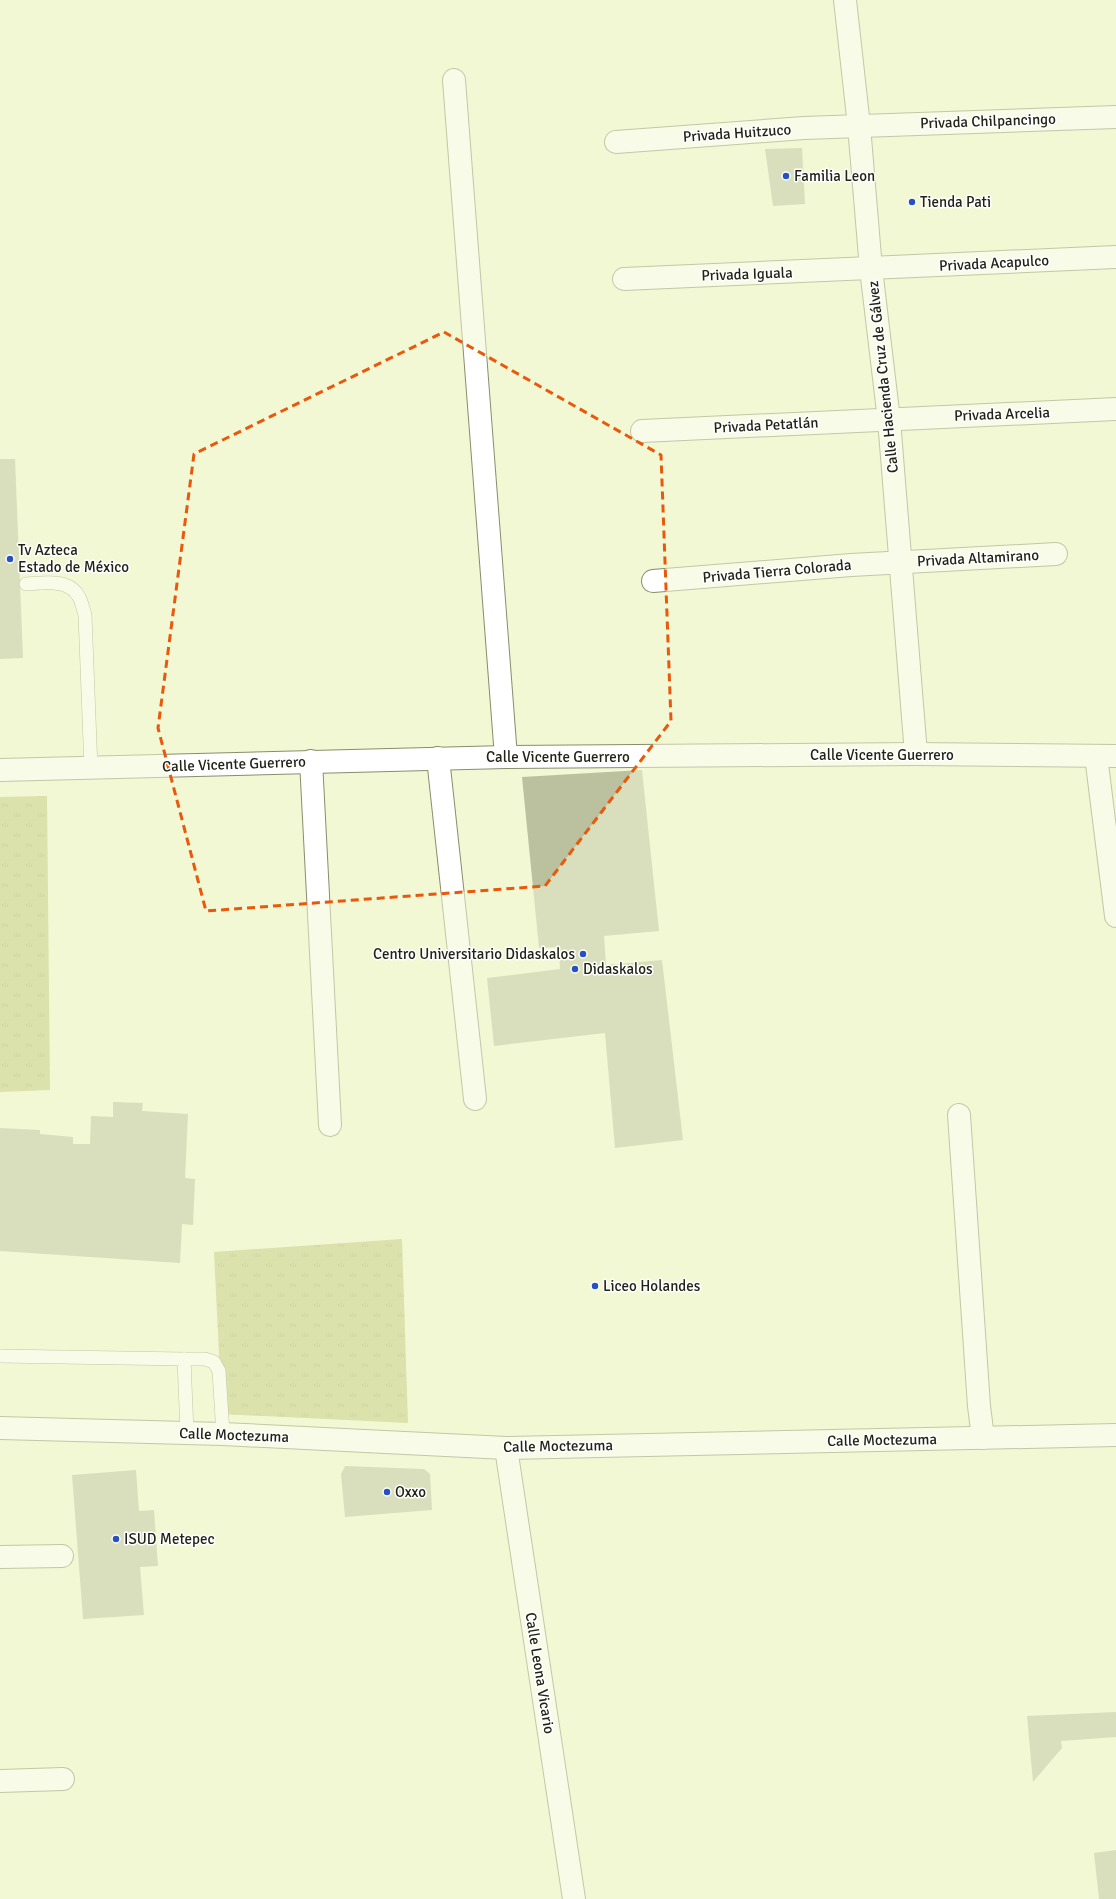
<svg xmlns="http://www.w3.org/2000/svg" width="1116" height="1899" viewBox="0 0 1116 1899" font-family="Signika,sans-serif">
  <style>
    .grass { fill: url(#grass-tufts) }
    .building { fill: #bbc09f }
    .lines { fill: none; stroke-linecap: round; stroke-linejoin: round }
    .service-casing { stroke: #898d6e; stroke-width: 14 }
    .minor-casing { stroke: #898d6e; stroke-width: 24 }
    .tertiary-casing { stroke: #898d6e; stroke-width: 24 }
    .service { stroke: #fff; stroke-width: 13 }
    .minor { stroke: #fff; stroke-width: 22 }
    .tertiary { stroke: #fff; stroke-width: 22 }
    .marked { fill: none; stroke: #e8590c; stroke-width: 3; stroke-dasharray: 8 5; stroke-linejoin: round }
    .poi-dot { fill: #2651bf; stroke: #fff; stroke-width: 1.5 }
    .labels { text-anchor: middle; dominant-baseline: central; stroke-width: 3; stroke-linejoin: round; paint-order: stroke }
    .street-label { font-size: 15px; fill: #222317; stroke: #fff }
    .poi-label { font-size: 15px; fill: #222317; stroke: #fff; text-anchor: start }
  </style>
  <defs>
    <pattern id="grass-tufts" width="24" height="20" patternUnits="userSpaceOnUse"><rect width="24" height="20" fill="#bec87b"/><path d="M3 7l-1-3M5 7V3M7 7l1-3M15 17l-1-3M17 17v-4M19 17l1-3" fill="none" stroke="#a3ac6a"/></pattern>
  </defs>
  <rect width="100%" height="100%" fill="#f2f7d4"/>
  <g class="grass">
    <polygon points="47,796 50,1090 0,1092 0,797"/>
    <polygon points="402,1239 408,1423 222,1414 214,1252"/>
  </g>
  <g class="building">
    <polygon points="802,148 805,204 773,206 765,149"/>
    <polygon points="0,459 15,459 23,658 0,659"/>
    <polygon points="642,770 659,931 604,936 606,965 662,960 683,1140 615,1148 605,1033 494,1046 487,978 560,969 559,947 539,948 522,777"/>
    <polygon points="113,1102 143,1103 142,1111 188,1114 185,1178 195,1179 193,1225 182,1224 180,1263 0,1251 0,1128 40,1130 40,1134 73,1137 73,1144 90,1144 91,1116 113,1117"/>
    <polygon points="345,1466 424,1469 430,1474 432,1510 345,1517 341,1474"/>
    <polygon points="136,1470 139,1511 154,1510 158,1566 140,1567 144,1615 83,1619 72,1475"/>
    <polygon points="1116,1712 1116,1737 1061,1741 1062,1748 1033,1782 1027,1716"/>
    <polygon points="1116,1850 1116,1899 1099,1899 1094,1853"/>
  </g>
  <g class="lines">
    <g class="service-casing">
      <g id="service">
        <path d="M26 584C43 583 69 578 79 597 82 602 83 609 85 615L91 769"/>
        <polyline points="0,1356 184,1359 187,1433"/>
        <polyline points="184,1359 205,1359 214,1362 219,1371 223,1434"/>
      </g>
    </g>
    <g class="minor-casing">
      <g id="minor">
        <polyline points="845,0 859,126 871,269 889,420 916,754"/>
        <polyline points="454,80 506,757"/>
        <polyline points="616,142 804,128 1116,117"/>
        <polyline points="624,279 1116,257"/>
        <polyline points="642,431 1116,409"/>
        <polyline points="653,581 851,565 1056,554"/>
        <polyline points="1096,756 1116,916"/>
        <polyline points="438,758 475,1099"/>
        <polyline points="311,761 330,1125"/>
        <polyline points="0,770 506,757 916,754 1116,756"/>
        <polyline points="959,1115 979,1406 983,1438"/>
        <polyline points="0,1428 223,1434 506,1448 1116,1435"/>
        <polyline points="0,1557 62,1556"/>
        <polyline points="0,1781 63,1779"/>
      </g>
    </g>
    <g class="tertiary-casing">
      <polyline id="tertiary" points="506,1448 574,1899"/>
    </g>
    <use href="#service" class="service"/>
    <use href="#minor" class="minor"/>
    <use href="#tertiary" class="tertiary"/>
  </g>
  <path d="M0 0H1116V1899H0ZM444 332 661 455 671 721 545 886 206 911 158 728 194 454Z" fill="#f2f7d4" fill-opacity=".55" fill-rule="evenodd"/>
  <path class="marked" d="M444 332 661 455 671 721 545 886 206 911 158 728 194 454Z"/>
  <g class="poi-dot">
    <circle cx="786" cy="176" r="4"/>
    <circle cx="912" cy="202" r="4"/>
    <circle cx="10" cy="559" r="4"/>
    <circle cx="583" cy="954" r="4"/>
    <circle cx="575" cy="969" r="4"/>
    <circle cx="595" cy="1286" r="4"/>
    <circle cx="387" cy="1492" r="4"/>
    <circle cx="116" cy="1539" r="4"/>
  </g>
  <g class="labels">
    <g class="street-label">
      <text transform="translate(988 121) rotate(-2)">Privada Chilpancingo</text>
      <text transform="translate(737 133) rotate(-4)">Privada Huitzuco</text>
      <text transform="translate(994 263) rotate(-3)">Privada Acapulco</text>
      <text transform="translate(747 274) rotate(-2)">Privada Iguala</text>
      <text transform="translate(883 377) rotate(-96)">Calle Hacienda Cruz de Gálvez</text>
      <text transform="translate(1002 414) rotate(-2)">Privada Arcelia</text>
      <text transform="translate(766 425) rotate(-3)">Privada Petatlán</text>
      <text transform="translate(978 558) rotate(-3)">Privada Altamirano</text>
      <text transform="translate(777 571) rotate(-5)">Privada Tierra Colorada</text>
      <text x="882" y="755">Calle Vicente Guerrero</text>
      <text x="558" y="757">Calle Vicente Guerrero</text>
      <text transform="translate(234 764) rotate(-2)">Calle Vicente Guerrero</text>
      <text transform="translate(234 1435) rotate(2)">Calle Moctezuma</text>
      <text transform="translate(882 1440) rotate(-1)">Calle Moctezuma</text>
      <text transform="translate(558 1446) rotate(-1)">Calle Moctezuma</text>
      <text transform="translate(540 1673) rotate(81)">Calle Leona Vicario</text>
    </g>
    <g class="poi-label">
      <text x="794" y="176">Familia Leon</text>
      <text x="920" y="202">Tienda Pati</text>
      <text x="18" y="550">Tv Azteca<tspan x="18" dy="17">Estado de México</tspan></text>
      <text x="575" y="954" text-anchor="end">Centro Universitario Didaskalos</text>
      <text x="583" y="969">Didaskalos</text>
      <text x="603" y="1286">Liceo Holandes</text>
      <text x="395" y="1492">Oxxo</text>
      <text x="124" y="1539">ISUD Metepec</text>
    </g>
  </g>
</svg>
